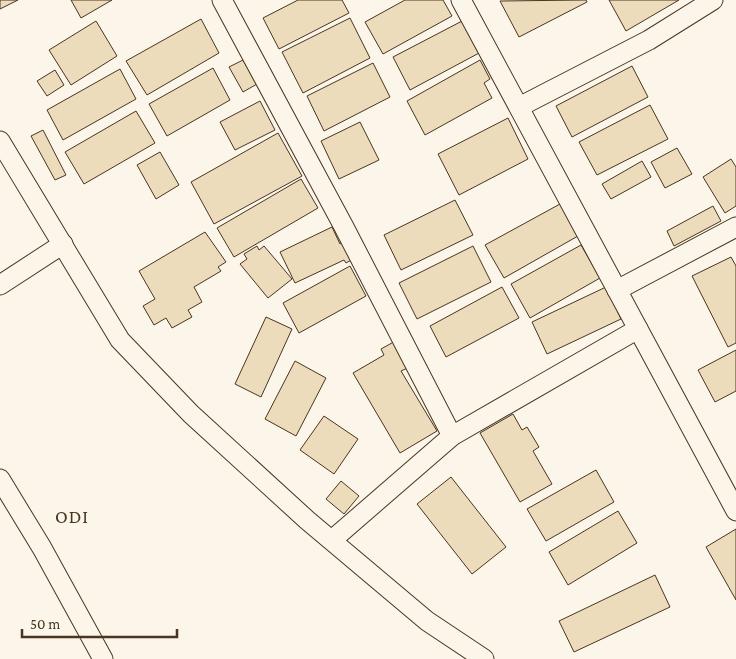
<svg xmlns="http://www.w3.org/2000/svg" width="736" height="659" viewBox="0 0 736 659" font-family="'Crimson Pro',serif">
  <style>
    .building { fill: #ecdcbc; stroke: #4a3520 }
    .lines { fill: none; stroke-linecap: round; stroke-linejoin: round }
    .minor-casing { stroke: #4a3520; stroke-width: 21 }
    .minor { stroke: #fbf6e9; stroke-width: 19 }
    .labels { text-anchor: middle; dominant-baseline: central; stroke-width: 4; stroke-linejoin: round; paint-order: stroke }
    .quarter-label { font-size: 19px; letter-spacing: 1px; fill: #4a3520; stroke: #fbf6e9 }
  </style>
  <rect width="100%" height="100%" fill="#fbf6e9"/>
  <g class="building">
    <polygon points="0,0 18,0 0,9"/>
    <polygon points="71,0 112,0 81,18"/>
    <polygon points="298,0 342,0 349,13 279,49 263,18"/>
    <polygon points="405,0 443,0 452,16 383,54 365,22"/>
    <polygon points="586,0 587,2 519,37 500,1"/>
    <polygon points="609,0 679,0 626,31"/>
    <polygon points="350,18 370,58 303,93 282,52"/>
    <polygon points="201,19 219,53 147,95 126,61"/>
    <polygon points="464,20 481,52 410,90 393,57"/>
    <polygon points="96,21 117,56 71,85 49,50"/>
    <polygon points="243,60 257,84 243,92 229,67"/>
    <polygon points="480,60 490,79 484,83 492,98 425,135 407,101"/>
    <polygon points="373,63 390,97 324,131 307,96"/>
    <polygon points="632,66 648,97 572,137 556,106"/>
    <polygon points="213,68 230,100 167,136 149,104"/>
    <polygon points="120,69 136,99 63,140 47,110"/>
    <polygon points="55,70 64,85 47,96 37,81"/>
    <polygon points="260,101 275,130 235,150 220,122"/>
    <polygon points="650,105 668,139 597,175 579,142"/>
    <polygon points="136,111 155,143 84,184 65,152"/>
    <polygon points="508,118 528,159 459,195 438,154"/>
    <polygon points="360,122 379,160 339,179 321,141"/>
    <polygon points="43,130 66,175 55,180 31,136"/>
    <polygon points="278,133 302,176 214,224 191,182"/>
    <polygon points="677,148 692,174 665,188 651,162"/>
    <polygon points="160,152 179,185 156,199 137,165"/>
    <polygon points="731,159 736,167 736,206 725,213 703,177"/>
    <polygon points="642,161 651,177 611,199 602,184"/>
    <polygon points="301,179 318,208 234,257 217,228"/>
    <polygon points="455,200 473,235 401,270 384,235"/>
    <polygon points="560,204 578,236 504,278 485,245"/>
    <polygon points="713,206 721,221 674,246 667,231"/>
    <polygon points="332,227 340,244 351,237 360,255 346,263 344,260 295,283 280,252"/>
    <polygon points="205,232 226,262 218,267 221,271 194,287 202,302 188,310 192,317 172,328 166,318 154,325 143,306 155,299 139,271"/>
    <polygon points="581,245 600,278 530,318 511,284"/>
    <polygon points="257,246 259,250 264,246 292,279 268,298 240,264 247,259 244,254"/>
    <polygon points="473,246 491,282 417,319 399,283"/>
    <polygon points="731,257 736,266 736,343 728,347 692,276"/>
    <polygon points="350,266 366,296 299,333 283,303"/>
    <polygon points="502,287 519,318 446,357 430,326"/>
    <polygon points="606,287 621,319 547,354 532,322"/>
    <polygon points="266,317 292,329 261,397 235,384"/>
    <polygon points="399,339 412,366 401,371 437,431 400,453 353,373 384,355 381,349"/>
    <polygon points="736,350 736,391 715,402 698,370"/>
    <polygon points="295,361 326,378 296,436 265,419"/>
    <polygon points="513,414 522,430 527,427 539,447 533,451 552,484 520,502 480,433"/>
    <polygon points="324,416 358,439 334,474 300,450"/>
    <polygon points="596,470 614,502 546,541 527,509"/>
    <polygon points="451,477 506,547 472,574 417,504"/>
    <polygon points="341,481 359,496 344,514 326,499"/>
    <polygon points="618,511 637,543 568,585 549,552"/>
    <polygon points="736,529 736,600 706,547"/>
    <polygon points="655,575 670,607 574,652 559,621"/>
  </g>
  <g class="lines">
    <g class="minor-casing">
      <g id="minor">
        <polyline points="222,0 344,227 452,436"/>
        <polyline points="461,0 736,511"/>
        <polyline points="519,107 649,40 713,0"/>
        <polyline points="0,141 120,340 191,414 307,520 427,621 484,659"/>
        <polyline points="0,285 63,244"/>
        <polyline points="617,290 736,227"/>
        <polyline points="0,479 42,548 103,659"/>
        <polyline points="332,540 452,436 638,329"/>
      </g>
    </g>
    <use href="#minor" class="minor"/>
  </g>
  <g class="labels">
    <g class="quarter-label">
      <text x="72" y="516">ODI</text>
    </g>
  </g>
  <path d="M22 629v8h155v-8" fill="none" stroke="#4a3520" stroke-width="2.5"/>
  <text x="30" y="629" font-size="15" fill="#4a3520" stroke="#fbf6e9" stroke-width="4" paint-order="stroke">50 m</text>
</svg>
